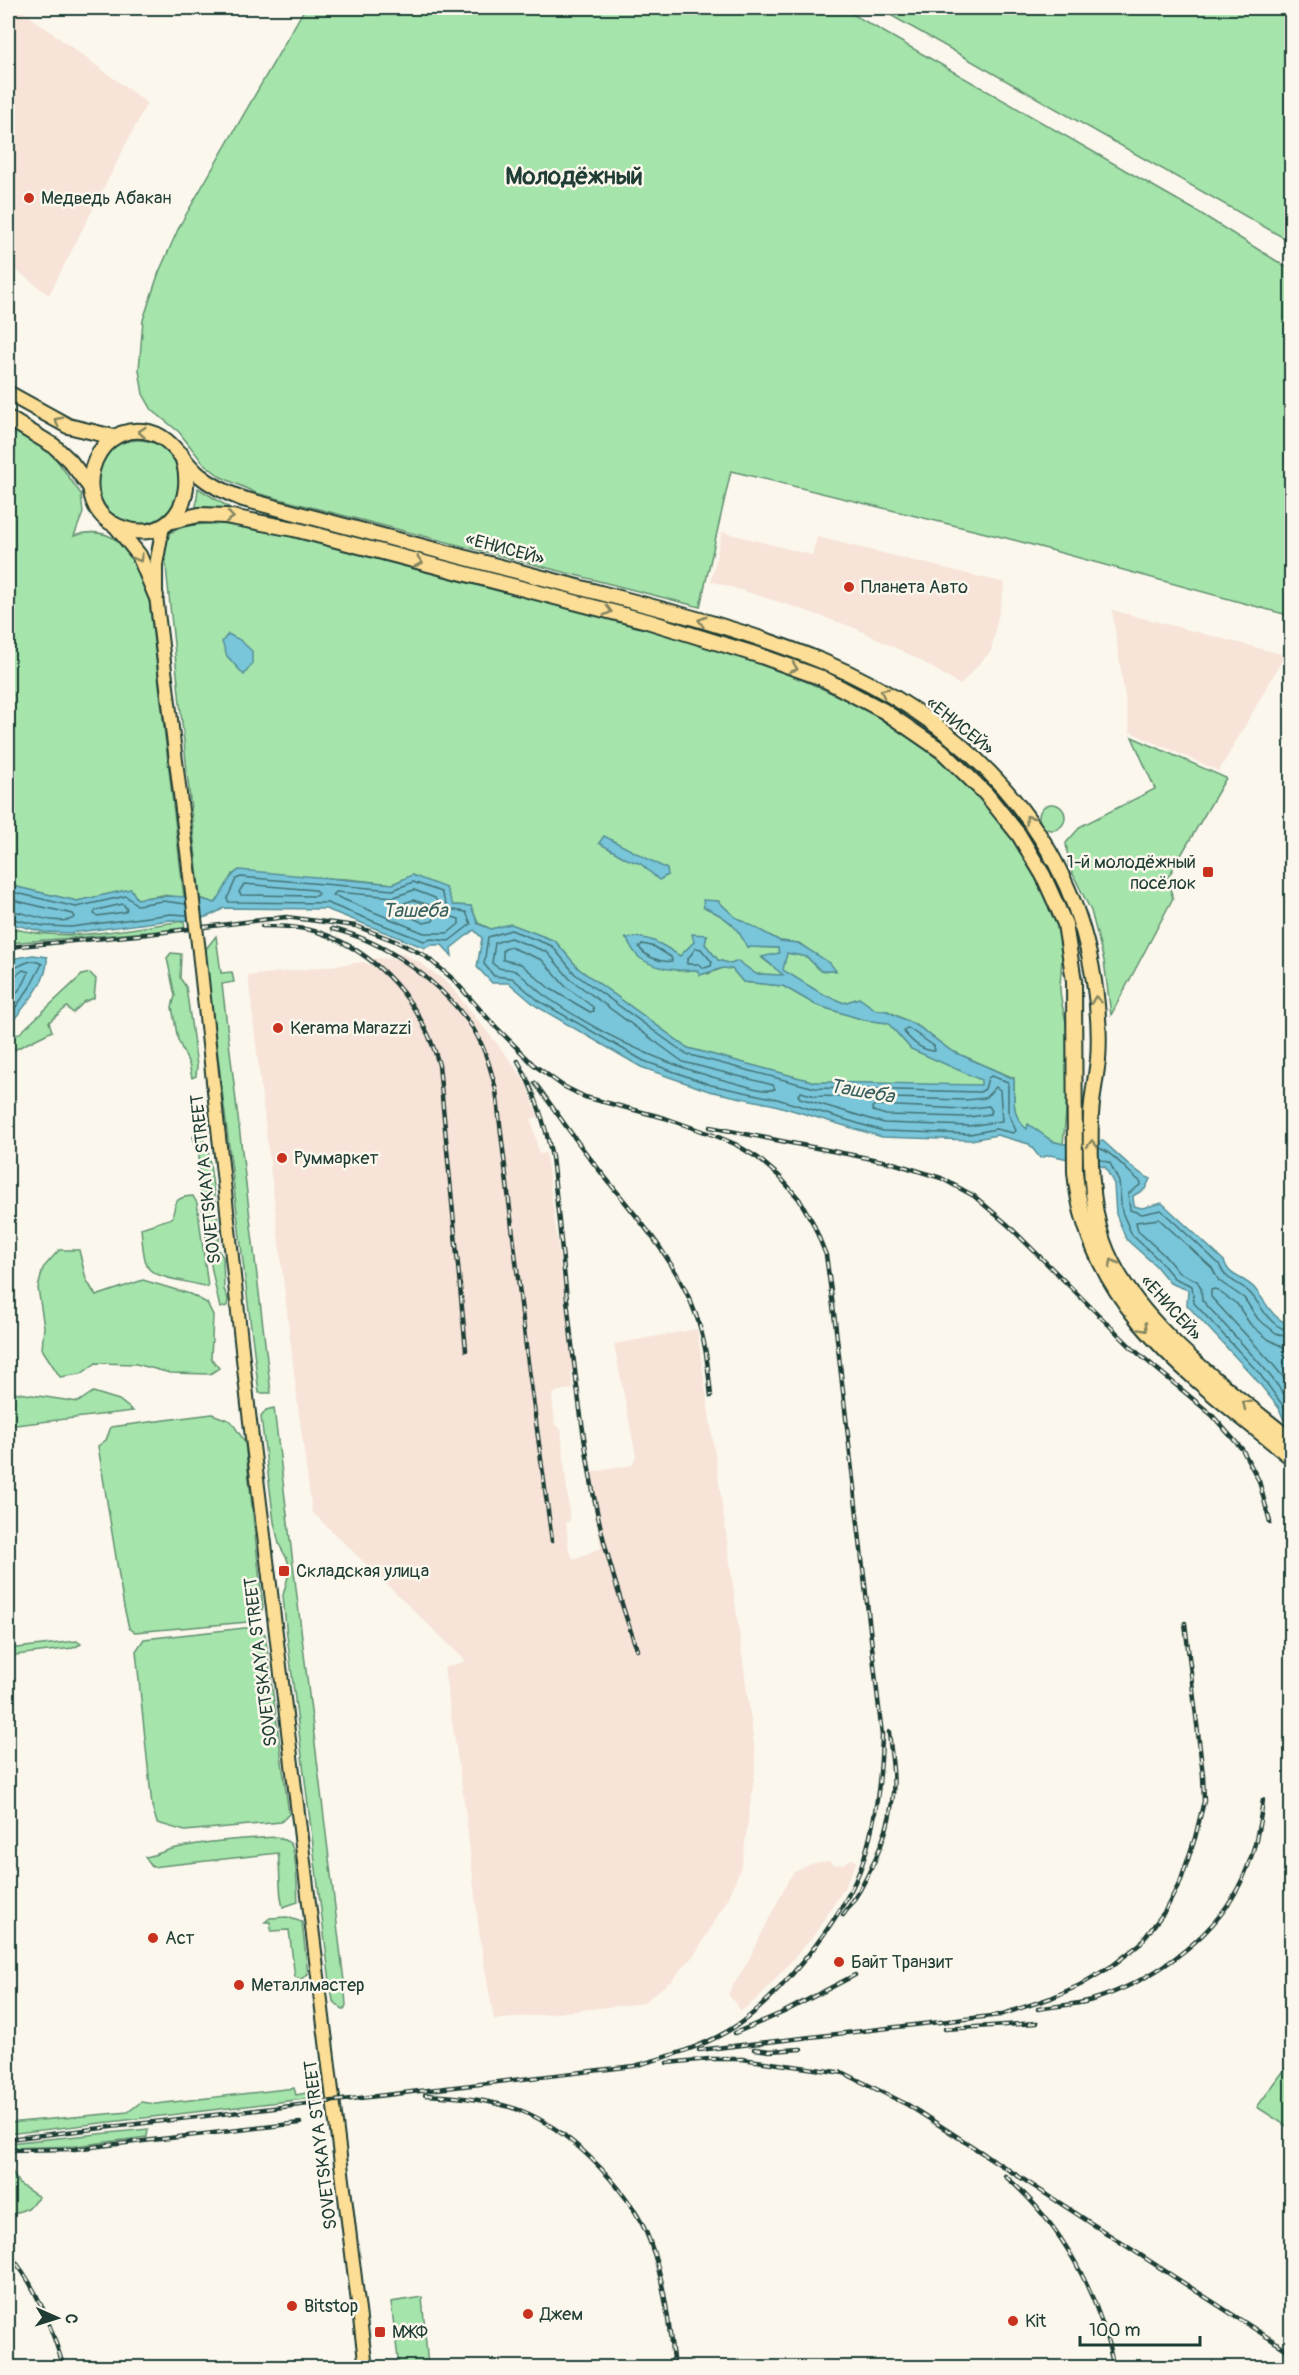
<svg xmlns="http://www.w3.org/2000/svg" width="1299" height="2375" viewBox="0 0 1299 2375" font-family="Pangolin,sans-serif">
  <style>
    .built { fill: #f7e3d8 }
    .green { fill: #a5e4ab; stroke: #629070; stroke-width: 1.5 }
    .water { fill: #79c5d9; stroke: #558f97; stroke-width: 1.5 }
    .lines { fill: none; stroke-linecap: round; stroke-linejoin: round }
    .shore { stroke: #437376; stroke-width: 1.5 }
    .major-casing { stroke: #1f3d34; stroke-width: 16 }
    .highway-casing { stroke: #1f3d34; stroke-width: 18 }
    .major { stroke: #fdde96; stroke-width: 12 }
    .highway { stroke: #fdde96; stroke-width: 14 }
    .rail-casing { stroke: #1f3d34; stroke-width: 4.5 }
    .rail { stroke: #fbf7ec; stroke-width: 2; stroke-dasharray: 7; stroke-linecap: butt }
    .major-bridge-casing { stroke: #1f3d34; stroke-width: 16; stroke-linecap: butt }
    .major-bridge { stroke: #fdde96; stroke-width: 12 }
    .oneway { stroke: #838560 }
    .poi-dot { fill: #c8321e; stroke: #fbf7ec; stroke-width: 2 }
    .labels { text-anchor: middle; dominant-baseline: central; stroke-width: 5; stroke-linejoin: round; paint-order: stroke }
    .poi-label { font-size: 18px; fill: #1f3d34; stroke: #fbf7ec; text-anchor: start }
    .street-label { font-size: 18px; fill: #1f3d34; stroke: #fbf7ec }
    .water-label { font-size: 20px; font-style: italic; fill: #365f5d; stroke: #fbf7ec }
    .district-label { font-size: 24px; font-weight: bold; fill: #1f3d34; stroke: #fbf7ec }
  </style>
  <rect width="100%" height="100%" fill="#fbf7ec"/>
  <filter id="ink" filterUnits="userSpaceOnUse"><feTurbulence type="fractalNoise" baseFrequency=".0167" numOctaves="2"/><feDisplacementMap in="SourceGraphic" scale="12" xChannelSelector="R" yChannelSelector="G"/><feConvolveMatrix kernelMatrix="1 2 1 2 8 2 1 2 1" color-interpolation-filters="sRGB"/></filter>
  <g filter="url(#ink)">
    <g class="built">
      <polygon points="18,8 147,103 49,295 8,264 8,21"/>
      <polygon points="722,532 812,555 817,537 1005,583 991,651 960,685 920,660 855,628 795,607 711,581"/>
      <polygon points="1112,610 1285,655 1219,771 1130,732"/>
      <polygon points="399,952 419,962 448,983 510,1060 526,1083 538,1117 531,1119 539,1154 546,1153 573,1367 571,1374 573,1389 558,1391 552,1395 555,1425 561,1429 570,1521 566,1522 569,1551 574,1559 601,1548 588,1473 632,1465 636,1456 614,1344 697,1329 726,1533 755,1752 755,1771 742,1864 729,1897 695,1954 672,1980 643,2003 494,2020 480,1939 464,1800 444,1668 466,1661 312,1512 297,1398 248,976 364,962 369,965 374,958 395,959"/>
      <polygon points="851,1859 857,1861 843,1890 812,1938 759,1997 741,2011 728,1994 747,1963 790,1877 795,1872 813,1863 829,1861 835,1865 844,1864"/>
    </g>
    <g class="green">
      <polygon points="305,8 842,8 1195,210 1291,270 1291,616 1014,540 731,471 700,607 256,493 221,477 203,463 179,432 152,410 143,394 139,370 143,320 159,272 180,225"/>
      <polygon points="878,8 1291,8 1291,242"/>
      <path d="M8 426 51 452 81 494 83 513 74 536C122 520 136 563 149 599L184 898 163 895 137 899 131 889 77 901 8 885Z"/>
      <circle cx="138" cy="482" r="42"/>
      <polygon points="198,488 230,508 196,507"/>
      <path d="M214 523C327 539 437 574 547 602 715 645 920 692 1019 849 1034 872 1049 897 1057 923 1065 949 1061 964 1060 988 1060 1002 1066 1016 1067 1030 1070 1067 1067 1107 1063 1144L1052 1141 1029 1125 1027 1130C1011 1117 1014 1098 1014 1078L950 1050 919 1027 888 1011 876 1010 859 998 844 1003 822 994 782 970 787 953 807 957 821 971H836L799 943 780 941 735 917 718 901 704 907C726 917 737 925 747 947L778 948 780 953 762 958 784 975 756 974 738 961 731 964 718 960 705 944 707 935 694 942 680 956C664 946 646 933 626 939L678 971 697 970 708 974 723 968 732 969 743 982 783 986 816 1005 864 1020 888 1023 911 1049 982 1080 981 1086 815 1082 688 1048 579 969 555 941 511 924 491 929 478 923 471 906 453 905 412 875 393 884 347 879 232 874 223 895 215 903 200 898 164 547 169 533 185 526Z"/>
      <polygon points="1132,737 1226,778 1167,879 1173,898 1111,1015 1104,961 1091,911 1069,866 1066,843 1081,826 1155,789"/>
      <circle cx="1052" cy="817" r="13"/>
      <path d="M184 921 185 929 8 943V927C65 944 126 929 184 921Z"/>
      <polygon points="216,936 221,973 232,972 234,982 222,984 271,1393 259,1393 205,950"/>
      <polygon points="171,953 181,954 180,978 186,987 197,1066 196,1076 192,1078 189,1064 178,1040 172,1007 175,996 167,958"/>
      <polygon points="90,973 96,979 94,998 84,1002 73,1013 67,1007 49,1022 52,1031 8,1053 8,1039 20,1033 82,975"/>
      <path d="M196 1131 203 1134 205 1147 208 1150 215 1201 212 1206C221 1219 220 1235 218 1250L223 1257 224 1289 228 1299 227 1306 220 1308C208 1255 198 1200 199 1146L195 1143 193 1137Z"/>
      <path d="M193 1196 197 1203 208 1287C193 1282 158 1279 149 1269 143 1263 142 1237 141 1228L172 1218C176 1202 174 1197 193 1196Z"/>
      <polygon points="59,1250 79,1250 86,1279 96,1296 143,1280 190,1294 207,1303 213,1315 211,1358 219,1368 210,1374 170,1373 136,1364 96,1363 81,1374 60,1377 42,1349 44,1327 38,1288 43,1268"/>
      <polygon points="93,1392 119,1400 133,1411 8,1426 8,1393 19,1393 78,1402"/>
      <polygon points="274,1408 344,1981 346,2005 344,2010 333,2001 330,1982 286,1627 283,1595 289,1573 288,1561 279,1544 274,1522 261,1417 266,1410"/>
      <polygon points="212,1414 231,1421 245,1442 263,1608 256,1618 250,1619 248,1622 135,1632 129,1628 124,1607 98,1446 106,1440 111,1427"/>
      <polygon points="254,1627 265,1634 289,1814 281,1822 185,1831 157,1823 152,1806 136,1651 144,1639"/>
      <polygon points="77,1641 81,1644 73,1648 8,1656 8,1649"/>
      <path d="M277 1837C281 1839 286 1840 290 1843 297 1850 297 1891 298 1902L283 1907C278 1890 281 1872 278 1853L152 1867 145 1857C155 1856 163 1851 172 1849 206 1841 242 1839 277 1837Z"/>
      <polygon points="287,1917 302,1922 308,1975 301,1979 295,1977 289,1930 271,1931 270,1922 265,1922 270,1918"/>
      <polygon points="1291,2061 1291,2123 1288,2127 1257,2107"/>
      <polygon points="294,2088 296,2095 312,2092 313,2098 8,2134 8,2123 128,2112 141,2102 156,2104"/>
      <polygon points="148,2129 147,2137 76,2146 8,2148 8,2143"/>
      <polygon points="8,2164 19,2184 39,2197 28,2208 8,2216"/>
      <polygon points="422,2297 428,2367 399,2367 391,2302"/>
    </g>
    <g class="water">
      <polygon points="228,634 240,640 252,651 252,664 244,675 227,656 222,642"/>
      <polygon points="604,836 667,869 668,875 659,880 641,864 627,859 599,843"/>
      <path d="M239 870 393 884 412 875 446 888 453 905 471 906 478 924 491 929 511 924 555 941 579 969 688 1048 815 1082 981 1085V1080L911 1049 888 1023 864 1020 816 1005 783 986 743 982 732 969 723 968 700 975 697 970C678 971 656 970 640 958 634 954 630 944 626 938 647 934 663 945 680 956L694 942 692 934 707 935 705 944 718 960 731 964 738 961 756 974 783 975 762 957 779 953 778 948 747 947C737 925 726 917 704 907L703 900 718 901 735 917 780 941 798 943 830 963 836 971H821L807 957 787 953 783 970 822 994 844 1003 859 998 876 1010 887 1011 919 1027 950 1050 1014 1079C1014 1098 1011 1117 1027 1129L1028 1124 1052 1141 1063 1144 1103 1141C1119 1155 1132 1170 1150 1179L1145 1189 1133 1196 1134 1206 1142 1208 1162 1203 1224 1261C1230 1279 1244 1276 1255 1289 1269 1306 1269 1315 1291 1326V1426L1283 1418 1279 1408 1254 1377 1187 1305 1188 1290 1170 1283 1155 1265 1126 1239 1116 1214 1114 1184 1105 1167 1050 1155 1040 1158 1029 1144 997 1135 971 1140 882 1137 775 1105 709 1091 641 1067 536 1006 509 983H492L477 967 482 938 474 930 451 948 452 956 442 945H431L425 948 326 909 224 908C207 919 191 922 171 920L71 933 44 932 8 923V885L77 901 131 889 137 899C163 895 190 894 215 903 224 893 227 877 239 870Z"/>
      <path d="M33 955 47 957C49 983 22 1008 8 1027V966L16 958Z"/>
    </g>
    <g class="lines">
      <g class="shore">
        <polygon points="241,877 393,890 413,882 441,892 448,909 466,912 471,924 449,941 432,939 424,941 327,903 229,902 227,899 236,879"/>
        <polygon points="244,884 315,890 318,894 316,896 241,895 239,892"/>
        <polygon points="414,890 435,898 443,914 459,919 459,924 448,933 424,933 333,895 336,892 394,897"/>
        <polyline points="8,891 76,907 126,896 137,905 163,901 186,904"/>
        <path d="M8 899 73 914 75 917C61 928 25 912 8 910"/>
        <polygon points="413,900 429,905 434,918 433,921 424,923 395,910 396,906"/>
        <polygon points="123,904 127,909 125,912 97,916 94,914 96,910"/>
        <polyline points="8,918 44,926 71,927 171,914 187,915"/>
        <polygon points="511,930 552,946 575,974 686,1054 815,1088 980,1092 985,1089 988,1078 991,1076 1008,1082 1008,1111 1016,1131 1013,1133 996,1129 970,1134 883,1131 777,1099 711,1085 644,1061 539,1001 512,978 494,976 484,964 488,937"/>
        <path d="M510 938 547 952 570 979 683 1062 773 1085 775 1089C764 1093 747 1086 735 1083 668 1067 603 1036 545 996 535 989 527 979 517 972 507 966 502 973 492 963L495 943Z"/>
        <path d="M643 944 655 947 671 957 672 961C661 963 645 957 639 947Z"/>
        <polygon points="510,947 542,960 565,986 593,1007 594,1011 590,1012 549,988 521,964 503,960 503,950"/>
        <polygon points="696,948 701,949 712,962 711,966 704,968 698,964 687,964 687,960"/>
        <path d="M8 970C20 968 29 956 42 964L30 987 8 1018"/>
        <polyline points="8,977 15,976 23,970 29,972 24,983 8,1005"/>
        <path d="M908 1028 934 1046 935 1051C922 1051 912 1042 904 1032L905 1029Z"/>
        <polygon points="996,1087 1000,1090 1002,1121 969,1126 884,1123 800,1098 798,1095 801,1092 815,1096 966,1100 985,1098"/>
        <polygon points="875,1105 965,1109 989,1106 992,1111 990,1114 969,1117 886,1115 873,1111 872,1107"/>
        <path d="M1099 1148C1115 1154 1127 1172 1141 1182L1140 1185 1128 1194 1130 1210 1142 1214 1161 1210 1219 1264C1226 1283 1238 1280 1250 1293 1263 1307 1269 1328 1292 1331"/>
        <polyline points="1099,1159 1110,1163 1119,1182 1122,1212 1132,1235 1159,1260 1174,1278 1192,1286 1194,1303 1259,1373 1292,1418"/>
        <polyline points="1292,1339 1276,1333 1258,1319 1244,1298 1219,1281 1212,1268 1159,1219 1136,1222 1138,1231 1164,1255 1178,1272 1197,1281 1201,1288 1202,1300 1264,1368 1292,1404"/>
        <polyline points="1292,1348 1283,1347 1268,1339 1250,1324 1237,1304 1215,1289 1211,1290 1211,1297 1271,1362 1292,1388"/>
      </g>
      <g class="major-casing">
        <g id="major">
          <polyline points="163,526 156,565 156,596 189,868"/>
          <polyline points="199,952 248,1405 366,2368"/>
        </g>
      </g>
      <g class="highway-casing">
        <g id="highway">
          <polyline points="8,393 68,426 114,437"/>
          <polyline points="8,418 54,446 70,461 90,487"/>
          <path d="M181 454C199 500 169 548 117 526 69 505 91 425 143 431 171 434 180 459 199 475 212 486 227 493 243 499 351 528 458 556 566 584 653 607 741 628 824 662 962 720 1071 829 1094 981 1098 1007 1100 1033 1098 1060 1096 1078 1092 1096 1091 1115 1090 1156 1090 1202 1103 1241 1131 1322 1227 1388 1292 1441"/>
          <path d="M172 521 199 515 226 516 294 529 647 621 761 656 822 678 884 711 942 751 986 794 1019 835 1043 875 1065 924 1074 981 1075 1172C1087 1307 1195 1379 1292 1458"/>
          <polyline points="115,525 139,555 156,596"/>
        </g>
      </g>
      <use href="#major" class="major"/>
      <use href="#highway" class="highway"/>
      <g class="rail-casing">
        <g id="rail">
          <path d="M262 926C280 926 301 927 318 932 378 952 423 1005 439 1065L466 1350"/>
          <path d="M332 929C384 940 436 979 468 1021 483 1041 490 1066 496 1090L527 1355 552 1541"/>
          <path d="M8 947 148 934 286 917 356 926 395 941 424 955 453 979 492 1023 534 1065 563 1086 585 1097 665 1118 716 1136 735 1144 758 1158 779 1176 799 1199 813 1223 826 1255 835 1321 882 1735C881 1781 876 1826 860 1870 840 1922 776 2003 728 2031 699 2048 667 2057 634 2066L8 2139"/>
          <path d="M518 1061C535 1092 545 1123 552 1157 565 1270 573 1385 594 1497 604 1549 620 1600 637 1650"/>
          <path d="M535 1083C553 1107 570 1133 589 1157 628 1208 674 1254 696 1315 706 1341 708 1368 711 1396"/>
          <polyline points="710,1127 893,1163 941,1178 974,1196 1008,1225 1133,1349 1212,1415 1242,1449 1259,1481 1270,1522"/>
          <path d="M843 1915C865 1887 888 1838 892 1802 896 1779 891 1755 889 1732"/>
          <path d="M1038 2009C1055 2006 1075 2005 1092 2000 1150 1982 1209 1942 1238 1888 1253 1860 1259 1830 1263 1800"/>
          <polyline points="945,2029 1037,2023"/>
          <polyline points="735,2033 784,2012 855,1975"/>
          <polyline points="754,2049 770,2051 801,2049"/>
          <polyline points="699,2050 1000,2015 1051,1998 1080,1985 1112,1966 1140,1944 1165,1911 1181,1880 1195,1838 1204,1801 1203,1775 1185,1623"/>
          <polyline points="667,2063 709,2059 742,2059 844,2073 908,2105 936,2123 1292,2353"/>
          <path d="M425 2095C457 2096 500 2101 529 2114 575 2135 633 2194 650 2242 665 2282 669 2325 674 2368"/>
          <polyline points="8,2150 74,2149 300,2123"/>
          <path d="M1005 2176C1062 2224 1099 2294 1114 2368"/>
          <path d="M8 2253C37 2285 51 2327 64 2368"/>
        </g>
      </g>
      <use href="#rail" class="rail"/>
      <g class="major-bridge-casing">
        <polyline id="major-bridge" points="189,868 199,952"/>
      </g>
      <use href="#major-bridge" class="major-bridge"/>
    </g>
    <defs><path id="oneway-chevron" d="M-2-3.5L2.5 0L-2 3.5" fill="none" stroke-width="1.6" stroke-linecap="round" stroke-linejoin="round" transform="scale(1.5)"/></defs>
    <g class="oneway">
      <use href="#oneway-chevron" transform="translate(58 421) rotate(-153)"/>
      <use href="#oneway-chevron" transform="translate(142 432) rotate(-176)"/>
      <use href="#oneway-chevron" transform="translate(230 517) rotate(8)"/>
      <use href="#oneway-chevron" transform="translate(139 558) rotate(62)"/>
      <use href="#oneway-chevron" transform="translate(419 562) rotate(15)"/>
      <use href="#oneway-chevron" transform="translate(608 611) rotate(15)"/>
      <use href="#oneway-chevron" transform="translate(702 621) rotate(-164)"/>
      <use href="#oneway-chevron" transform="translate(794 668) rotate(20)"/>
      <use href="#oneway-chevron" transform="translate(884 692) rotate(-153)"/>
      <use href="#oneway-chevron" transform="translate(1029 819) rotate(-127)"/>
      <use href="#oneway-chevron" transform="translate(1096 1000) rotate(-97)"/>
      <use href="#oneway-chevron" transform="translate(1092 1144) rotate(-91)"/>
      <use href="#oneway-chevron" transform="translate(1113 1263) rotate(-117)"/>
      <use href="#oneway-chevron" transform="translate(1144 1328) rotate(47)"/>
      <use href="#oneway-chevron" transform="translate(1246 1404) rotate(-141)"/>
    </g>
  </g>
  <g class="poi-dot">
    <circle cx="29" cy="198" r="6"/>
    <circle cx="849" cy="587" r="6"/>
    <rect x="1202" y="866" width="12" height="12" rx="3"/>
    <circle cx="278" cy="1028" r="6"/>
    <circle cx="282" cy="1158" r="6"/>
    <rect x="278" y="1565" width="12" height="12" rx="3"/>
    <circle cx="153" cy="1938" r="6"/>
    <circle cx="839" cy="1962" r="6"/>
    <circle cx="239" cy="1985" r="6"/>
    <circle cx="292" cy="2306" r="6"/>
    <circle cx="528" cy="2314" r="6"/>
    <circle cx="1013" cy="2321" r="6"/>
    <rect x="374" y="2326" width="12" height="12" rx="3"/>
  </g>
  <g class="labels">
    <g class="poi-label">
      <text x="41" y="198">Медведь Абакан</text>
      <text x="861" y="587">Планета Авто</text>
      <text x="1196" y="862" text-anchor="end">1-й молодёжный<tspan x="1196" dy="21">посёлок</tspan></text>
      <text x="290" y="1028">Kerama Marazzi</text>
      <text x="294" y="1158">Руммаркет</text>
      <text x="296" y="1571">Складская улица</text>
      <text x="165" y="1938">Аст</text>
      <text x="851" y="1962">Байт Транзит</text>
      <text x="251" y="1985">Металлмастер</text>
      <text x="304" y="2306">Bitstop</text>
      <text x="540" y="2314">Джем</text>
      <text x="1025" y="2321">Kit</text>
      <text x="392" y="2332">МЖФ</text>
    </g>
    <g class="street-label">
      <text transform="translate(505 549) rotate(15)">«ЕНИСЕЙ»</text>
      <text transform="translate(960 726) rotate(39)">«ЕНИСЕЙ»</text>
      <text transform="translate(206 1179) rotate(-96)">SOVETSKAYA STREET</text>
      <text transform="translate(1171 1308) rotate(48)">«ЕНИСЕЙ»</text>
      <text transform="translate(261 1662) rotate(-97)">SOVETSKAYA STREET</text>
      <text transform="translate(321 2145) rotate(-97)">SOVETSKAYA STREET</text>
    </g>
    <g class="water-label">
      <text x="415" y="910">Ташеба</text>
      <text transform="translate(862 1091) rotate(10)">Ташеба</text>
    </g>
    <g class="district-label">
      <text x="574" y="176">Молодёжный</text>
    </g>
  </g>
  <rect width="1299" height="2375" fill="none" stroke="#fbf7ec" stroke-width="30"/>
  <rect x="15" y="15" width="1269" height="2345" fill="none" stroke="#1f3d34" stroke-width="2" filter="url(#ink)"/>
  <g transform="translate(57 2318) rotate(93)" stroke="#fbf7ec" stroke-width="4.5" paint-order="stroke">
  <path d="M0-4.5L10 22L0 15L-10 22Z" fill="#1f3d34"/>
  <text y="-9" font-size="16" font-weight="bold" text-anchor="middle" fill="#1f3d34">С</text>
  </g>
  <path d="M1080 2336v9h120v-9" fill="none" stroke="#1f3d34" stroke-width="3"/>
  <text x="1089" y="2336" font-size="18" fill="#1f3d34" stroke="#fbf7ec" stroke-width="4.5" paint-order="stroke">100 m</text>
</svg>
